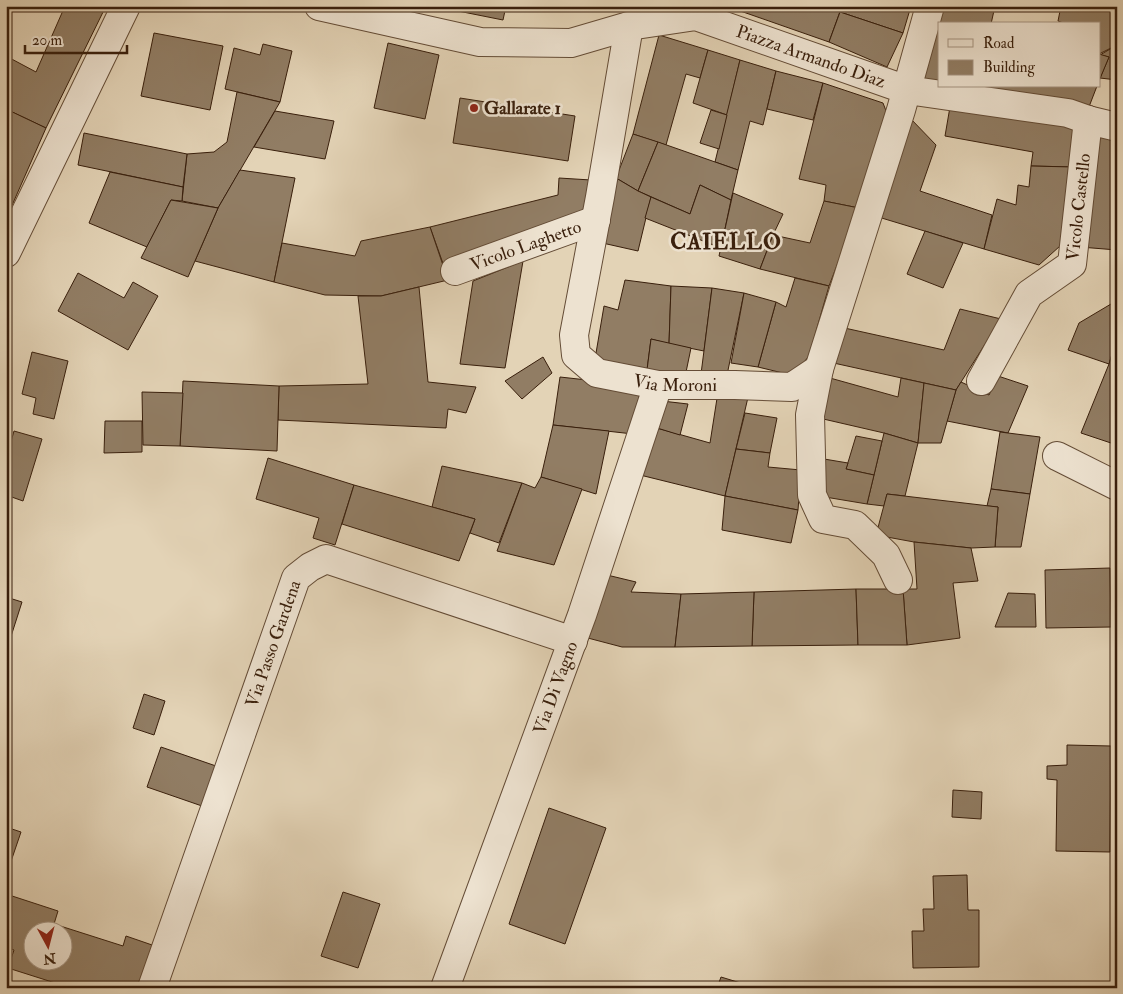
<svg xmlns="http://www.w3.org/2000/svg" width="1123" height="994" viewBox="0 0 1123 994" font-family="'IM FELL Double Pica',serif">
  <style>
    .building { fill: #917d64; stroke: #391f0c; fill-rule: evenodd }
    .lines { fill: none; stroke-linecap: round; stroke-linejoin: round }
    .minor-casing { stroke: #644c36; stroke-width: 30 }
    .minor { stroke: #ede2d0; stroke-width: 28 }
    .poi-dot { fill: #8f2418; stroke: #ede2d0; stroke-width: 2 }
    .labels { text-anchor: middle; dominant-baseline: central; stroke-width: 5; stroke-linejoin: round; paint-order: stroke }
    .street-label { font-size: 18px; fill: #391f0c; stroke: #ede2d0 }
    .poi-label { font-size: 18px; font-weight: bold; fill: #391f0c; stroke: #ede2d0; text-anchor: start }
    .district-label { font-size: 22px; font-weight: bold; letter-spacing: 1px; fill: #391f0c; stroke: #ede2d0 }
  </style>
  <rect width="100%" height="100%" fill="#e3d3b6"/>
  <filter id="stains"><feTurbulence type="fractalNoise" baseFrequency=".004" numOctaves="4"/><feColorMatrix values="0 0 0 0 .2 0 0 0 0 .09 0 0 0 0 .02 0 0 0 .5 -.17"/></filter>
  <radialGradient id="worn" r=".72"><stop offset=".6" stop-color="#630" stop-opacity="0"/><stop offset="1" stop-color="#630" stop-opacity=".3"/></radialGradient>
  <g class="building">
    <polygon points="65,6 106,6 46,128 6,109 6,56 36,72"/>
    <polygon points="433,6 506,6 503,20"/>
    <polygon points="726,6 842,6 829,42"/>
    <polygon points="842,6 911,6 903,33 840,12"/>
    <polygon points="939,6 995,6 991,24 939,24 939,84 921,80"/>
    <polygon points="1061,6 1117,6 1117,45 1099,54 1099,24 1066,24 1058,21"/>
    <polygon points="840,12 903,33 887,67 829,42"/>
    <polygon points="154,33 223,46 210,110 141,96"/>
    <polygon points="659,35 708,50 700,78 686,74 666,145 633,134"/>
    <polygon points="388,43 439,55 425,119 374,108"/>
    <polygon points="263,44 292,51 280,102 225,89 234,48 260,55"/>
    <polygon points="1117,45 1117,80 1100,78 1109,57 1100,55"/>
    <polygon points="708,50 740,60 727,115 693,103"/>
    <polygon points="1099,54 1109,57 1099,81"/>
    <polygon points="740,60 776,71 763,125 750,121 738,170 715,162"/>
    <polygon points="776,71 823,83 813,120 767,109"/>
    <polygon points="823,83 883,103 888,116 859,208 824,201 826,185 799,179"/>
    <polygon points="976,86 1097,86 1087,112"/>
    <polygon points="237,92 280,102 218,208 182,201 187,154 214,152 227,142"/>
    <polygon points="460,98 575,116 568,161 453,143"/>
    <polygon points="951,101 1076,125 1073,167 1031,166 1033,152 945,136"/>
    <polygon points="6,109 46,128 6,219"/>
    <polygon points="711,110 727,115 719,149 700,143"/>
    <polygon points="275,111 334,121 325,159 254,147"/>
    <polygon points="910,118 936,145 920,191 992,215 984,249 875,216"/>
    <polygon points="1094,132 1117,136 1117,250 1080,247"/>
    <polygon points="84,133 187,154 183,187 78,165"/>
    <polygon points="633,134 658,142 638,191 616,178"/>
    <polygon points="658,142 738,170 731,200 700,185 690,214 638,191"/>
    <polygon points="1031,166 1073,167 1072,200 1060,246 1039,265 984,249 997,199 1016,205 1018,185 1029,187"/>
    <polygon points="240,170 295,178 274,282 195,261 218,208"/>
    <polygon points="110,172 183,187 182,201 171,200 147,247 89,223"/>
    <polygon points="559,178 591,180 584,212 445,269 430,227 558,195"/>
    <polygon points="616,178 638,191 651,197 638,251 598,242"/>
    <polygon points="700,185 731,200 721,248 645,218 651,197 690,214"/>
    <polygon points="733,193 783,214 773,235 760,269 719,256"/>
    <polygon points="171,200 218,208 188,277 141,258"/>
    <polygon points="824,201 859,208 829,286 760,269 773,235 810,243"/>
    <polygon points="430,227 448,280 381,296 325,295 274,282 282,243 355,256 361,241"/>
    <polygon points="925,231 963,243 943,288 907,274"/>
    <polygon points="523,261 505,368 460,364 473,281"/>
    <polygon points="78,273 124,298 133,282 158,296 128,350 58,311"/>
    <polygon points="795,278 829,286 809,356 800,367 787,374 758,367 776,302 786,307"/>
    <polygon points="625,280 671,286 669,344 651,339 647,370 595,359 604,306 618,310"/>
    <polygon points="671,286 712,288 704,351 669,344"/>
    <polygon points="419,287 428,382 476,387 466,413 448,409 446,428 278,420 279,386 368,384 358,296 381,296"/>
    <polygon points="712,288 744,293 727,375 701,374"/>
    <polygon points="744,293 776,302 758,367 731,363"/>
    <polygon points="1111,304 1117,306 1117,338 1109,364 1068,350 1079,323"/>
    <polygon points="960,309 1001,319 956,390 829,362 840,327 944,350"/>
    <polygon points="1117,338 1117,445 1081,433 1109,364"/>
    <polygon points="651,339 691,348 685,377 647,370"/>
    <polygon points="32,352 68,361 54,419 33,414 36,398 22,394"/>
    <polygon points="543,357 552,373 522,399 505,381"/>
    <polygon points="998,376 1028,386 1008,433 947,421 956,390 961,382 989,395"/>
    <polygon points="560,377 641,386 633,434 553,425"/>
    <polygon points="830,378 898,397 901,378 924,383 918,443 884,433 819,418"/>
    <polygon points="183,381 279,386 277,451 180,446"/>
    <polygon points="924,383 956,390 941,443 918,443"/>
    <polygon points="142,392 183,393 180,446 143,445"/>
    <polygon points="718,392 749,393 725,496 636,474 657,428 710,443"/>
    <polygon points="662,401 688,404 680,435 657,428"/>
    <polygon points="745,413 777,418 770,453 736,449"/>
    <polygon points="105,421 142,421 142,452 104,453"/>
    <polygon points="553,425 609,431 596,494 541,477"/>
    <polygon points="14,431 42,439 23,501 6,495 6,444 10,445"/>
    <polygon points="1000,432 1040,437 1030,494 991,489"/>
    <polygon points="884,433 918,443 905,496 887,494 884,506 867,504"/>
    <polygon points="856,436 882,441 874,475 846,469"/>
    <polygon points="736,449 770,453 768,467 801,470 798,510 725,496"/>
    <polygon points="268,458 354,485 335,545 313,538 319,518 256,499"/>
    <polygon points="818,458 848,463 846,469 874,475 867,504 819,496"/>
    <polygon points="442,466 522,483 499,543 470,533 475,519 432,507"/>
    <polygon points="541,477 582,489 554,565 497,551 522,483 535,488"/>
    <polygon points="354,485 475,519 459,561 342,524"/>
    <polygon points="991,489 1030,494 1021,547 995,547 998,507 987,506"/>
    <polygon points="887,494 998,507 995,547 971,548 914,542 876,535"/>
    <polygon points="725,496 798,510 791,543 722,530"/>
    <polygon points="914,542 971,548 978,581 953,583 960,638 907,645 903,589 917,589"/>
    <polygon points="1110,568 1111,627 1046,628 1045,570"/>
    <polygon points="607,575 636,582 631,592 681,594 675,647 622,647 584,637"/>
    <polygon points="856,589 858,645 752,646 754,592"/>
    <polygon points="856,589 903,589 907,645 858,645"/>
    <polygon points="754,592 752,646 675,647 681,594"/>
    <polygon points="1008,593 1035,594 1036,627 995,627"/>
    <polygon points="6,597 22,602 6,652"/>
    <polygon points="144,694 165,701 154,735 133,728"/>
    <polygon points="1067,745 1111,746 1110,852 1056,851 1057,780 1047,779 1047,766 1067,765"/>
    <polygon points="161,747 216,766 202,806 147,787"/>
    <polygon points="953,790 982,792 981,819 952,817"/>
    <polygon points="549,808 606,828 565,944 509,924"/>
    <polygon points="6,827 21,832 6,876"/>
    <polygon points="967,875 968,910 979,910 979,967 913,968 912,931 924,931 923,909 934,909 933,876"/>
    <polygon points="343,892 380,904 358,968 321,956"/>
    <path d="M6 894 58 911 54 924 123 946 126 936 155 946 141 988H71L8 968 14 950 6 947V941L11 926 6 924ZM32 932H62V962H32Z"/>
    <polygon points="721,977 757,988 717,988"/>
    <polygon points="168,983 180,988 167,988"/>
  </g>
  <g class="lines">
    <g class="minor-casing">
      <g id="minor">
        <path id="s1" d="M319 6 480 42 571 43 629 26 696 16 907 90 1068 113 1088 120 1117 127"/>
        <path id="s2" d="M629 26 600 197 574 335 576 355 597 373 658 385H735L792 387 819 369"/>
        <polyline points="6,253 126,6"/>
        <path id="s3" d="M455 271 596 220"/>
        <path id="s4" d="M981 381 1029 294 1072 264 1088 120"/>
        <polyline points="1057,456 1117,486"/>
        <polyline points="898,580 886,555 855,525 823,519 812,495 810,415 819,369 901,110 930,6"/>
        <path id="s5" d="M152 988 296 578 310 567 326 559 573 641"/>
        <path id="s6" d="M445 988 582 615 658 385"/>
      </g>
    </g>
    <use href="#minor" class="minor"/>
  </g>
  <circle class="poi-dot" cx="474" cy="108" r="5"/>
  <g class="labels">
    <g class="street-label">
      <text stroke="none"><textPath href="#s1" startOffset="506">Piazza Armando Diaz</textPath></text>
      <text stroke="none"><textPath href="#s4" startOffset="209">Vicolo Castello</textPath></text>
      <text stroke="none"><textPath href="#s3" startOffset="75">Vicolo Laghetto</textPath></text>
      <text stroke="none"><textPath href="#s2" startOffset="441">Via Moroni</textPath></text>
      <text stroke="none"><textPath href="#s5" startOffset="365">Via Passo Gardena</textPath></text>
      <text stroke="none"><textPath href="#s6" startOffset="320">Via Di Vagno</textPath></text>
    </g>
    <g class="poi-label">
      <text x="484" y="108">Gallarate 1</text>
    </g>
    <g class="district-label">
      <text x="726" y="242">CAIELLO</text>
    </g>
  </g>
  <rect width="1123" height="994" fill="none" stroke="#e3d3b6" stroke-width="25"/>
  <rect x="8" y="8" width="1108" height="979" fill="none" stroke="#391f0c" stroke-width="2.5"/>
  <rect x="12" y="12" width="1098" height="969" fill="none" stroke="#391f0c"/>
  <rect x="938" y="22" width="162" height="65" fill="#ede2d0" stroke="#a59482"/>
  <rect x="948" y="39" width="25" height="8" fill="#ede2d0" stroke="#a59482"/>
  <text x="983" y="48" font-size="15" fill="#391f0c">Road</text>
  <rect x="948" y="60" width="25" height="15" fill="#917d64" stroke="#a59482"/>
  <text x="983" y="72" font-size="15" fill="#391f0c">Building</text>
  <g transform="translate(48 946) rotate(173)"><circle r="24" fill="#ede2d0" stroke="#a59482"/>
  <path d="M0-4L9 19L0 12L-9 19Z" fill="#8f2418"/>
  <text y="-8" font-size="14" font-weight="bold" text-anchor="middle" fill="#391f0c">N</text>
  </g>
  <path d="M25 45v8h102v-8" fill="none" stroke="#391f0c" stroke-width="2.5"/>
  <text x="32" y="45" font-size="15" fill="#391f0c" stroke="#ede2d0" stroke-width="4" paint-order="stroke">20 m</text>
  <rect width="100%" height="100%" filter="url(#stains)"/>
  <rect width="100%" height="100%" fill="url(#worn)"/>
</svg>
